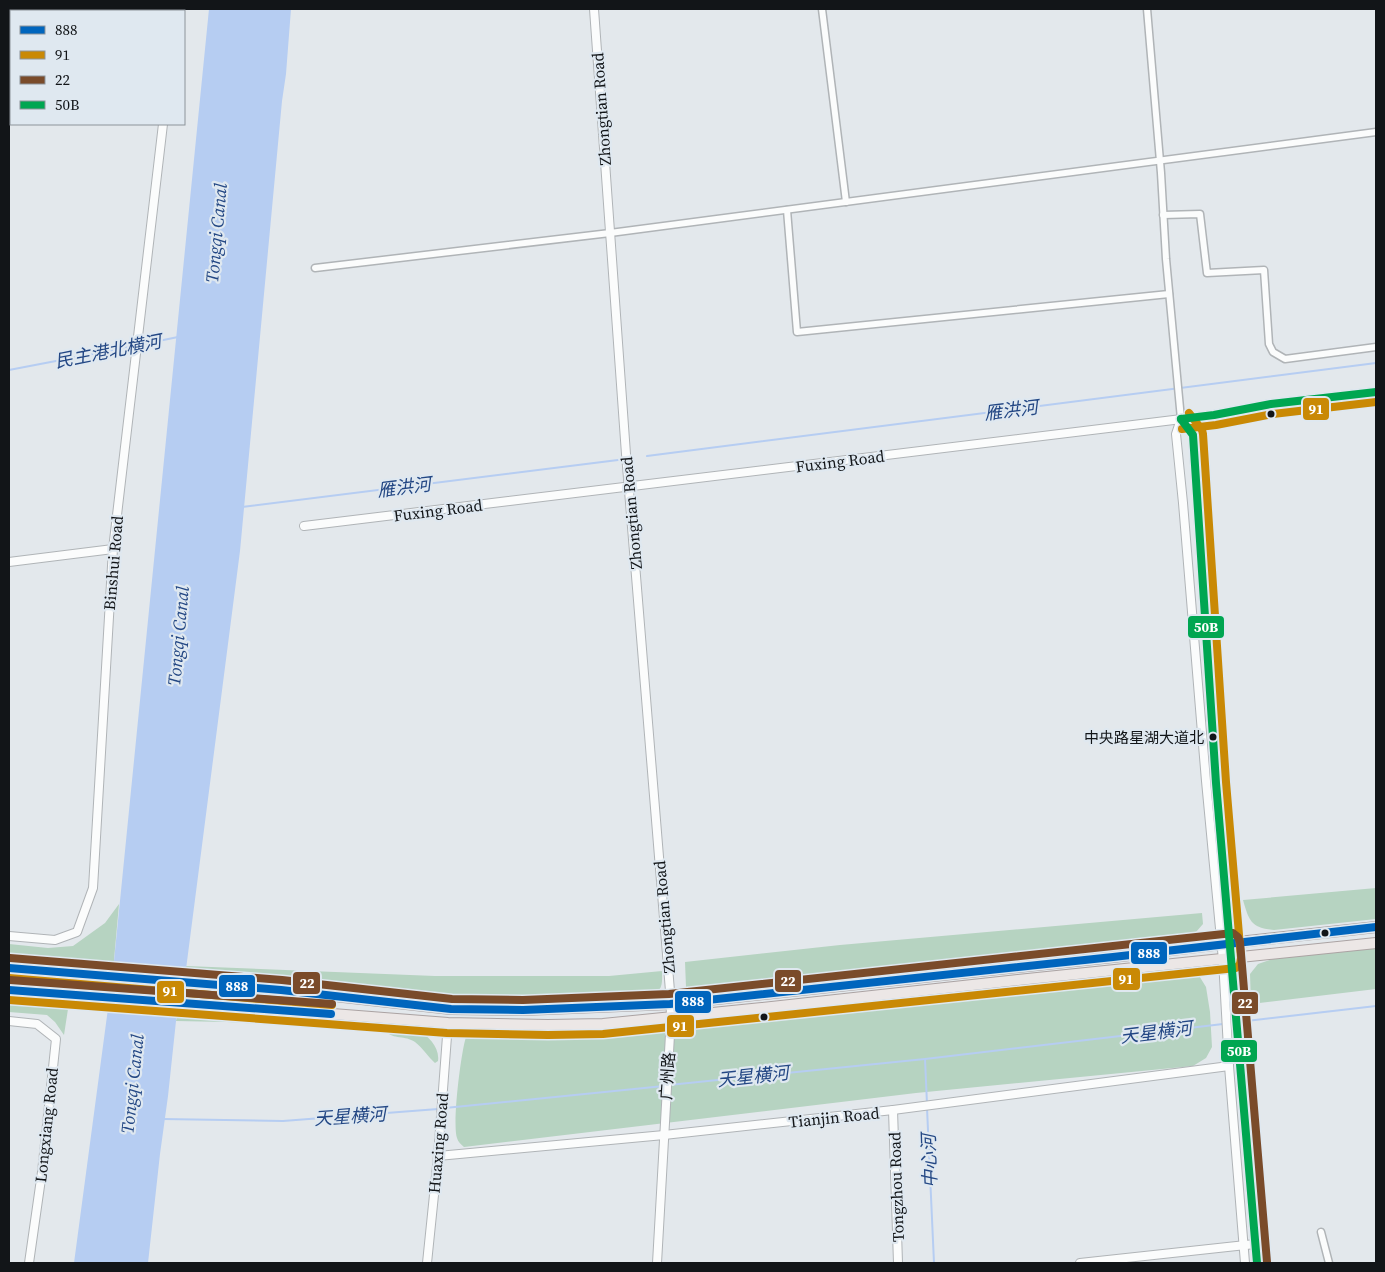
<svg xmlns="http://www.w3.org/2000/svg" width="1385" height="1272" viewBox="0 0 1385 1272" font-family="'Source Serif 4','Noto Sans SC',serif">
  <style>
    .green { fill: #b6d3c1 }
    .water { fill: #b6cdf2 }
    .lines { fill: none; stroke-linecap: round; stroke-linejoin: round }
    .stream { stroke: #b6cdf2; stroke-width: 2 }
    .minor-casing { stroke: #b0b4b7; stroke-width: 9 }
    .tertiary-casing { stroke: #b0b4b7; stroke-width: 10 }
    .primary-casing { stroke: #aba3a3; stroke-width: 12 }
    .minor { stroke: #fbfcfc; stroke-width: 6 }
    .tertiary { stroke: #fbfcfc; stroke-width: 8 }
    .primary { stroke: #ece7e6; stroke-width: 10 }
    .bus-1-casing { stroke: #dfe8f0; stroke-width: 11 }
    .bus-2-casing { stroke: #dfe8f0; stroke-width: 11 }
    .bus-3-casing { stroke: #dfe8f0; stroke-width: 11 }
    .bus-4-casing { stroke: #dfe8f0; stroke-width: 11 }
    .bus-1 { stroke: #0065bd; stroke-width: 8 }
    .bus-2 { stroke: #c98905; stroke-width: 8 }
    .bus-3 { stroke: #7a4b2a; stroke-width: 8 }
    .bus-4 { stroke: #00a651; stroke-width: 8 }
    .bus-dot { fill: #121518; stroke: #dfe8f0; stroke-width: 2 }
    .labels { text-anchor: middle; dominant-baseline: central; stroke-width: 4.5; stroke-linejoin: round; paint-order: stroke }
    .bus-label { font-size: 15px; fill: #121518; stroke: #dfe8f0; text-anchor: end }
    .street-label { font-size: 16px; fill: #121518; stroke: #dfe8f0 }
    .water-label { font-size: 18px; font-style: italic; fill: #234784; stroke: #dfe8f0 }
    .line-badge { stroke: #dfe8f0; stroke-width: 2 }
    .badge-label { font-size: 14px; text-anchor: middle; font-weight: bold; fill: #fff }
  </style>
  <rect width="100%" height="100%" fill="#e3e8ec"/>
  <g class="green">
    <path d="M1376 888V919L1274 930C1251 928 1249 921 1243 900Z"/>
    <polygon points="119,904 113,971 9,963 9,944 48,948 73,946 105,923"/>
    <polygon points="1202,913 1203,924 1196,932 1179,940 698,992 690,990 686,987 685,962 840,945"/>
    <polygon points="1376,947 1376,989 1251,1004 1250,974 1258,964 1273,959"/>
    <path d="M186 966 435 976H609L662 971C662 978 663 985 659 990 649 1003 587 1002 568 1003L569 998H532L531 1001 405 995 304 988 295 982 185 977Z"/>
    <path d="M1179 971 1198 974 1206 987 1210 1012 1212 1047 1206 1058 1193 1066 916 1093 464 1147C461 1144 458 1142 457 1138 452 1124 461 1052 466 1037L476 1033 575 1036Z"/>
    <polygon points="9,997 109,1006 108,1012 68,1009 64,1035 55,1022 47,1015 9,1012"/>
    <path d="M179 1008 419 1029C428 1037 440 1047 438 1061L435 1063C428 1057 423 1048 415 1042 405 1035 394 1040 385 1031L227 1022 176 1021Z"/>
  </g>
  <polygon class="water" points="209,9 291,9 286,74 282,101 240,551 185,977 176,1021 168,1096 160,1154 148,1263 74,1263 113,971"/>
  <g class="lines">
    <g class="stream">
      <polyline points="139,345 178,337"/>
      <polyline points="9,370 134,346"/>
      <polyline points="647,456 1376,363"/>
      <polyline points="242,507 618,460"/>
      <polyline points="1238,1022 1376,1006"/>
      <polyline points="925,1059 927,1104"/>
      <polyline points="669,1085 925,1059 1223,1024"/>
      <polyline points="445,1108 664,1086"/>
      <polyline points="927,1108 934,1263"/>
      <polyline points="163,1119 283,1121 438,1109"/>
    </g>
    <g class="minor-casing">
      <g id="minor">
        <polyline points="822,9 846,202"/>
        <polyline points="1147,9 1161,173 1166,259 1181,419"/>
        <polyline points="787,210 797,332 1169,294"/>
        <polyline points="1163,215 1200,214 1207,273 1264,270 1269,344 1273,352 1285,359 1376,347"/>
        <polyline points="315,268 610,233 1376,132"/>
        <polyline points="1321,1232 1329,1263"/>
      </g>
    </g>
    <g class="tertiary-casing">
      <g id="tertiary">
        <polyline points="594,9 626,454 670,991 671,1017 657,1263"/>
        <polyline points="177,11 177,9"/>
        <polyline points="1181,419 1193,435 1216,783 1257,1263"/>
        <polyline points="1181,419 1176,434 1183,503 1206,781 1223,960 1229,1066 1245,1263"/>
        <polyline points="304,526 1133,425 1214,415 1271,404 1376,392"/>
        <polyline points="9,562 113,549"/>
        <polyline points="9,936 55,940 77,932 93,888 113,549 163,124"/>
        <polyline points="9,1021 37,1024 56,1039 42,1172 29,1263"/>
        <polyline points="893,1110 898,1263"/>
        <polyline points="438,1156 664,1135 893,1110 1229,1066"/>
        <polyline points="427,1263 438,1156 448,1023"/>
        <polyline points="1080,1263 1255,1244"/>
      </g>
    </g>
    <g class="primary-casing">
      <g id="primary">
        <polyline points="9,968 281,990 451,1009 523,1010 670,1004 1113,957 1230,943 1376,927"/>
        <polyline points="9,990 280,1011 307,1012 448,1023 548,1025 603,1024 762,1008 1018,980 1376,943"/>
      </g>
    </g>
    <use href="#minor" class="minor"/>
    <use href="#tertiary" class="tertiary"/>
    <use href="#primary" class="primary"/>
    <g class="bus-1-casing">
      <g id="bus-1">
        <polyline points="9,968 281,990 451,1009 523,1010 670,1004 1113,957 1376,927"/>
        <polyline points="9,990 331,1014"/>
      </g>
    </g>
    <g class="bus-2-casing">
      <g id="bus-2">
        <polyline points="1182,429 1216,425 1273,414 1376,402"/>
        <polyline points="9,978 332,1005"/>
        <polyline points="9,1000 447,1033 548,1035 603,1034 1236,968 1240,964 1241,958 1226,782 1203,434 1202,430 1189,413"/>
      </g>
    </g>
    <g class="bus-3-casing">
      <g id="bus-3">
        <polyline points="10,958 282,980 452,999 523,1000 669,994 1233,933 1238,937 1240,942 1267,1262"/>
        <polyline points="10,980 332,1004"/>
      </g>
    </g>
    <g class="bus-4-casing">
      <g id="bus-4">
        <polyline points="1181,419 1193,435 1216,783 1257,1263"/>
        <polyline points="1181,419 1214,415 1271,404 1376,392"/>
      </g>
    </g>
    <use href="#bus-1" class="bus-1"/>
    <use href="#bus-2" class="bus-2"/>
    <use href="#bus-3" class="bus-3"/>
    <use href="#bus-4" class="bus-4"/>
  </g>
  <g class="bus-dot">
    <circle cx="1271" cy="414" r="4.5"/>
    <circle cx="1213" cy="737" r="4.5"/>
    <circle cx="1325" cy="933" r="4.5"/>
    <circle cx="764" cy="1017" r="4.5"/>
  </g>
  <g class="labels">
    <g class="bus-label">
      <text x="1204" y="737">中央路星湖大道北</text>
    </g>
    <g class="street-label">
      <text transform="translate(601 109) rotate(-94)">Zhongtian Road</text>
      <text transform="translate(840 461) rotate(-7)">Fuxing Road</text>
      <text transform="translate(438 510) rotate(-7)">Fuxing Road</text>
      <text transform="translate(631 513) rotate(-95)">Zhongtian Road</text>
      <text transform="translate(113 563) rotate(-85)">Binshui Road</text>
      <text transform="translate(664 917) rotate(-95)">Zhongtian Road</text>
      <text transform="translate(667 1076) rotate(-86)">广州路</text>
      <text transform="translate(834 1117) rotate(-6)">Tianjin Road</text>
      <text transform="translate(46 1125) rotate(-84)">Longxiang Road</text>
      <text transform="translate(438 1143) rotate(-85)">Huaxing Road</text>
      <text transform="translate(896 1187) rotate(-92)">Tongzhou Road</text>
    </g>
    <g class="water-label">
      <text transform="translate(216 233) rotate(-85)">Tongqi Canal</text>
      <text transform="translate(108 351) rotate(-11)">民主港北横河</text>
      <text transform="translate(1011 410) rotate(-7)">雁洪河</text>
      <text transform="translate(404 487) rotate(-7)">雁洪河</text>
      <text transform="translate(178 636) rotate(-85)">Tongqi Canal</text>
      <text transform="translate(1156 1032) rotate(-7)">天星横河</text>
      <text transform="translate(753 1076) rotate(-6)">天星横河</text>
      <text transform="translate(132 1084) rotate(-84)">Tongqi Canal</text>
      <text transform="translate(350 1116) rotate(-4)">天星横河</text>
      <text transform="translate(929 1161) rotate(-92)">中心河</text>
    </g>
  </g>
  <g class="line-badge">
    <rect x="1302" y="397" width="28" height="24" rx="5" fill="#c98905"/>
    <rect x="1187" y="615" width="38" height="24" rx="5" fill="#00a651"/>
    <rect x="1130" y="941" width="38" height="24" rx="5" fill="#0065bd"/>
    <rect x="1112" y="967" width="29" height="24" rx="5" fill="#c98905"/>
    <rect x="774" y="969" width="28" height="24" rx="5" fill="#7a4b2a"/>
    <rect x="292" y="971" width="29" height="24" rx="5" fill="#7a4b2a"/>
    <rect x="218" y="974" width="38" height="24" rx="5" fill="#0065bd"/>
    <rect x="156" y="980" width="29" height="24" rx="5" fill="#c98905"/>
    <rect x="674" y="990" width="38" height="24" rx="5" fill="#0065bd"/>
    <rect x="1231" y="991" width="28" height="24" rx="5" fill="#7a4b2a"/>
    <rect x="666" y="1014" width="29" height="24" rx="5" fill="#c98905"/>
    <rect x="1220" y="1039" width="38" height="24" rx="5" fill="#00a651"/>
  </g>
  <g class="badge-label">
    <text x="1316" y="414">91</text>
    <text x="1206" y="632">50B</text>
    <text x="1149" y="958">888</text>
    <text x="1126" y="984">91</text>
    <text x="788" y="986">22</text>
    <text x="307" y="988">22</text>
    <text x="237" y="991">888</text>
    <text x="170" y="996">91</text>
    <text x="693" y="1006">888</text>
    <text x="1245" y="1008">22</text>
    <text x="680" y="1031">91</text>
    <text x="1239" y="1056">50B</text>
  </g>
  <rect width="1385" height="1272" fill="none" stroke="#121518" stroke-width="20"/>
  <rect x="10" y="10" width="175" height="115" fill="#dfe8f0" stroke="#8d949a"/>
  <rect x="20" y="26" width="25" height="8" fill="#0065bd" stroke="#8d949a"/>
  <text x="55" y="35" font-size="15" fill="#121518">888</text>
  <rect x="20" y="51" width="25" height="8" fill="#c98905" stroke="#8d949a"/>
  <text x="55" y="60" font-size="15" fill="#121518">91</text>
  <rect x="20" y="76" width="25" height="8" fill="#7a4b2a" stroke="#8d949a"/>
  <text x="55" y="85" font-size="15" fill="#121518">22</text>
  <rect x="20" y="101" width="25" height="8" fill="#00a651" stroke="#8d949a"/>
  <text x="55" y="110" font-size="15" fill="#121518">50B</text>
</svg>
